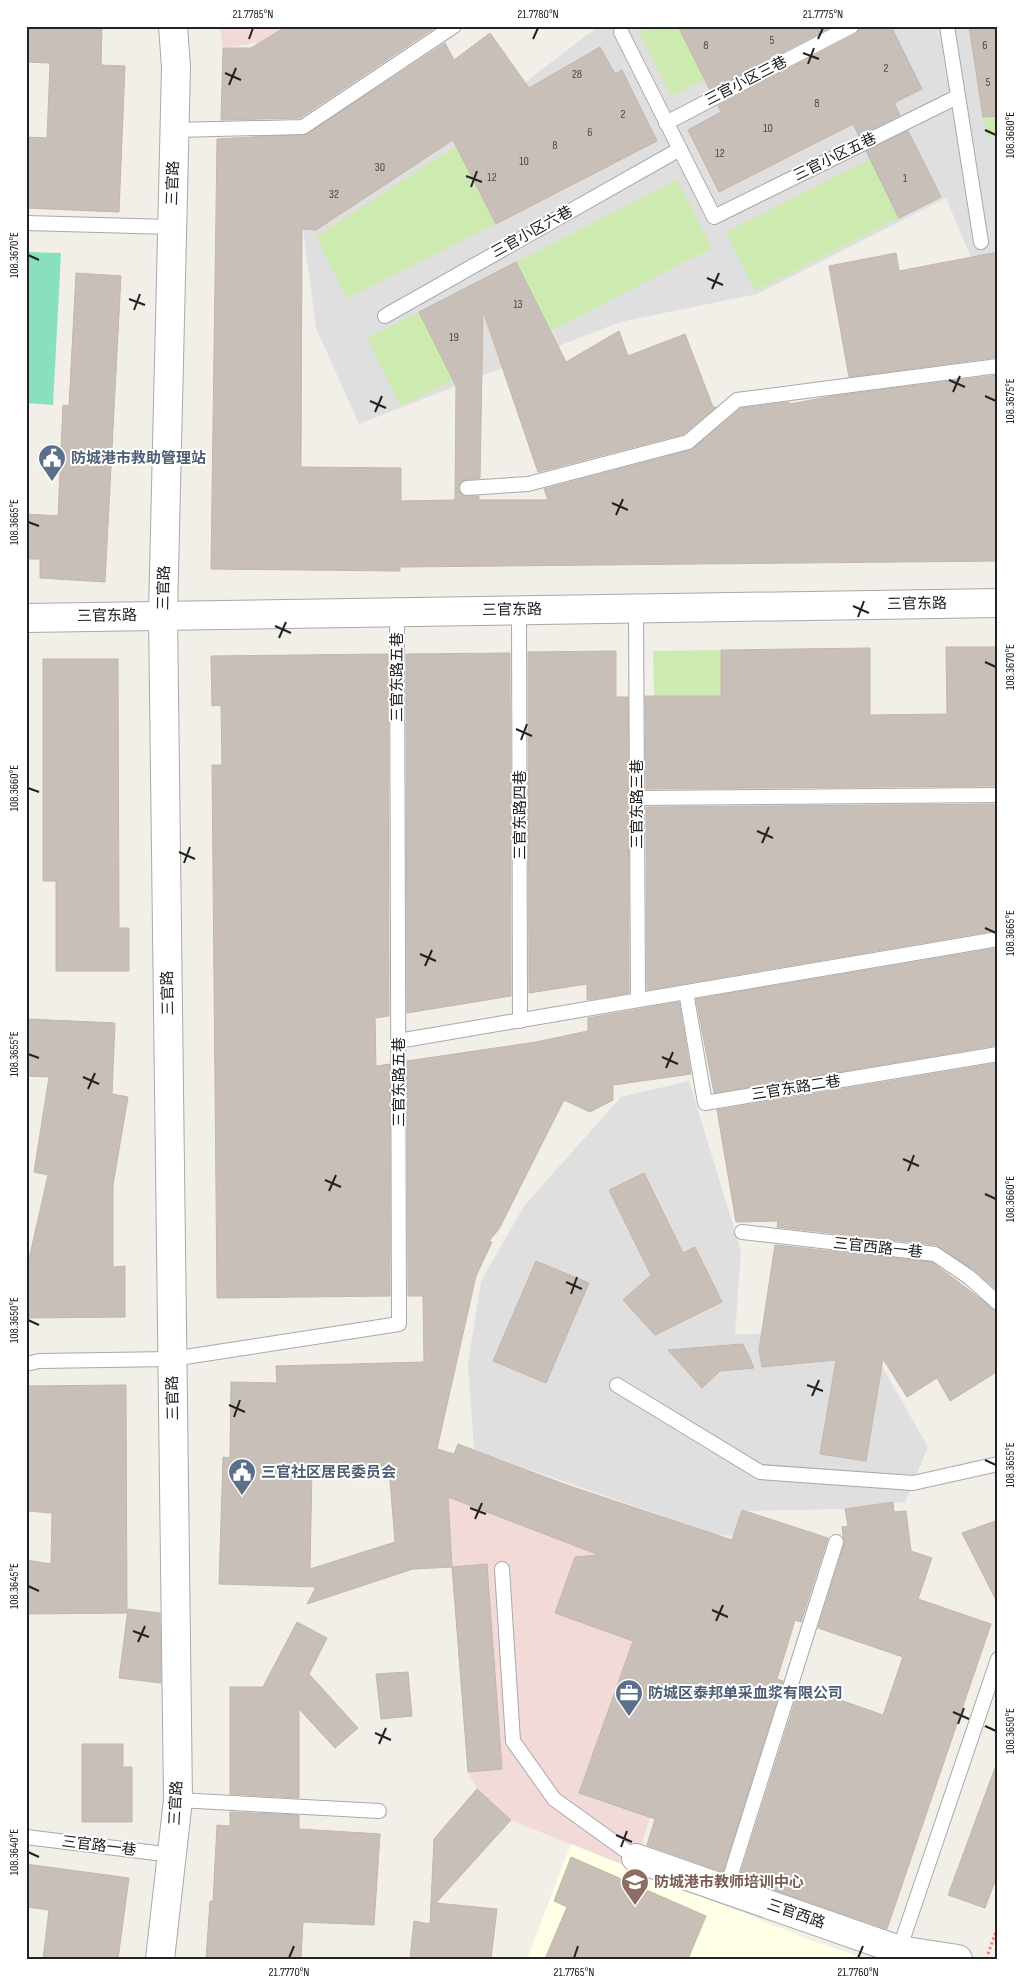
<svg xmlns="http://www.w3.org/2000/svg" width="1024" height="1985" viewBox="0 0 1024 1985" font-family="'Sofia Sans Condensed','Noto Sans SC',sans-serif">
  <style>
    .residential { fill: #e0dfdf }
    .commercial { fill: #f2dad9 }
    .education { fill: #ffffe5 }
    .grass { fill: #cdebb0 }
    .pitch { fill: #88e0be }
    .building { fill: #c7bfb8; stroke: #c4b6ab; fill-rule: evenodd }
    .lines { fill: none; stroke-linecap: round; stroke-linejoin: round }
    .lane-casing { stroke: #a9a9a9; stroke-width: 16 }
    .street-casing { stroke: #a9a9a9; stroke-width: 30 }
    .path { stroke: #fa8072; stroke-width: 3; stroke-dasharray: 2.5 2.5; stroke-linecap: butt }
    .lane { stroke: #fff; stroke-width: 14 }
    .street { stroke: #fff; stroke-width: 28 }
    .ticks { fill: none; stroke: #222; stroke-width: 2 }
    .labels { text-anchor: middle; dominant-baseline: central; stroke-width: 4; stroke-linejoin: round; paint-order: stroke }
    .number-label { font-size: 12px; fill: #4b4948 }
    .street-label { font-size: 15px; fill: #222; stroke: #fff }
    .service-label { font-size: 15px; font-weight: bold; fill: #4e5e75; stroke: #fff; text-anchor: start }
    .education-label { font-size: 15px; font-weight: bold; fill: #785e54; stroke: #fff; text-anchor: start }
    .neatline { fill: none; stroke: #222; stroke-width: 2 }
    .ticks-label { font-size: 12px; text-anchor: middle; fill: #222 }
  </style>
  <rect width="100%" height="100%" fill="#f2efe9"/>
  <g class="residential">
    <polygon points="599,26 998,26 998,250 972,260 946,198 757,294 620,322 359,424 316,328 303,229 319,184 427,157"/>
    <polygon points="689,1081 741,1251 735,1334 863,1333 928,1447 905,1502 845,1509 742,1511 734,1536 717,1535 474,1450 468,1363 481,1281 524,1206 621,1097"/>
  </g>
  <g class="commercial">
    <polygon points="220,26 287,26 261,42 223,48"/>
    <polygon points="532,1472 739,1543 633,1870 511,1820 477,1789 468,1772 452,1567 397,1571 390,1474"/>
  </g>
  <polygon class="education" points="571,1844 813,1941 865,1959 527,1959"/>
  <g class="grass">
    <polygon points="653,26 678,26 705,80 671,96 639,33"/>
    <polygon points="998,99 998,135 987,137 981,102"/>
    <polygon points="456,146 495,224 347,299 316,237"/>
    <polygon points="870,159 899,218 755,291 726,232"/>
    <polygon points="677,180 712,248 550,331 516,262"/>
    <polygon points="419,312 453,380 401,406 367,338"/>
    <polygon points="721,650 721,696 654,696 653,651"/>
  </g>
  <polygon class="pitch" points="26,252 61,253 53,405 26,403"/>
  <g class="building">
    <polygon points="26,26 102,26 101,65 125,66 119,212 26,208 26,137 47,138 50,63 26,62"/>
    <polygon points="287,26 435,26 436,27 300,118 221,120 223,48 251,48"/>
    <polygon points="678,26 833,26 710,90"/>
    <polygon points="861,26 891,26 922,89 894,103 900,115 859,136 853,124 719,192 688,130 721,112 718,106 856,34"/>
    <polygon points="969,26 998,26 998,116 983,117"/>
    <polygon points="490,33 529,88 600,47 615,74 622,70 657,141 496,224 453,140 316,230 302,229 301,467 401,468 401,501 455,500 456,386 419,312 516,262 566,362 619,331 628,356 685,334 713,407 716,407 684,434 538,472 483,311 480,478 462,481 458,489 463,496 479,496 479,500 548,500 544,489 691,450 741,408 789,402 790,404 833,396 998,375 998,561 400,567 400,571 211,569 217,139 307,134 445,43 454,60"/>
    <polygon points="908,131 941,197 899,218 866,151"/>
    <polygon points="998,252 998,357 849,377 829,266 896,253 899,271"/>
    <polygon points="76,273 121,276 105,582 40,578 40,559 26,559 26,514 58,516 63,405 69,406"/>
    <polygon points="946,647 998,647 998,786 646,789 645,696 721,696 721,650 870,648 870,715 947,714"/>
    <polygon points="616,651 616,697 628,697 629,993 587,1000 587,984 529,993 528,652"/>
    <polygon points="510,653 511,996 407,1013 406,654"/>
    <polygon points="388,654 389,1016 375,1018 376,1066 390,1064 390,1296 217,1298 212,765 222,765 221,705 212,706 211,656"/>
    <polygon points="43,659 118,659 119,928 129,928 129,971 56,971 56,881 43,881"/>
    <polygon points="998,804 998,930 647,990 646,807"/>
    <polygon points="998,948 998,1045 714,1093 696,999"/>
    <path d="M679 1002 691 1074 613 1085V1100L590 1112 564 1100 499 1229 489 1241 492 1242 476 1276 437 1449 454 1454 458 1444 569 1486 732 1540 742 1510 828 1538 801 1622 795 1620 786 1650 777 1679 783 1681 723 1872 647 1845 655 1819 579 1793 633 1641 555 1613 575 1557 599 1555 448 1497 452 1567 413 1569 307 1604 316 1587 219 1584 223 1457 230 1458 231 1382 277 1383 276 1366 424 1362 423 1296H408L407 1061 536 1042 588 1031V1018ZM386 1468H389L395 1542 310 1569 312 1470Z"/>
    <polygon points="29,1019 115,1023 112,1094 128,1097 113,1185 113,1267 125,1266 125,1317 26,1318 26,1272 48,1175 34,1172 49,1077 26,1076"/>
    <polygon points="998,1063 998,1291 974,1270 936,1245 777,1227 778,1221 736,1222 717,1110"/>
    <polygon points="644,1173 683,1253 695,1247 722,1302 655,1335 623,1300 651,1275 609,1190"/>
    <polygon points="775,1245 932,1262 998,1312 998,1371 950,1401 937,1378 907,1397 883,1359 866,1461 820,1454 836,1360 762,1367 759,1350"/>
    <polygon points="536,1261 589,1283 546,1383 493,1361"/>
    <polygon points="743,1344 754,1368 720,1371 702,1388 668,1350"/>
    <polygon points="126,1385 127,1613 26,1614 26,1560 51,1564 52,1513 26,1511 26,1386"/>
    <polygon points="893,1502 894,1512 906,1511 911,1551 932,1558 918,1599 991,1624 887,1929 739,1878 800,1686 883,1715 903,1657 818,1628 844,1545 842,1527 848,1526 845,1509"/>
    <polygon points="998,1520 998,1604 962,1533"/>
    <polygon points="487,1564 502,1769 468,1772 452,1567"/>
    <polygon points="128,1609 160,1613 161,1683 119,1678"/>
    <polygon points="297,1622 327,1638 309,1674 358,1728 335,1748 299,1709 299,1798 230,1794 230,1687 263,1687"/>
    <polygon points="408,1672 412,1716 381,1719 376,1674"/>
    <polygon points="82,1744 123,1744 123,1767 132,1767 132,1822 82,1822"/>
    <polygon points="995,1768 998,1769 998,1873 985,1908 948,1895"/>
    <polygon points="477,1789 511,1820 436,1903 497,1909 491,1959 410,1959 414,1921 430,1924 434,1839"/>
    <polygon points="230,1812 299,1815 299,1829 380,1834 374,1925 303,1922 301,1959 206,1959 210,1901 213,1901 217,1825 230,1826"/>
    <polygon points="571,1857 706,1916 688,1959 545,1959 567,1907 554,1901"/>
    <polygon points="26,1864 129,1878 118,1959 43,1959 49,1910 26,1907"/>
  </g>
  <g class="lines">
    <g class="lane-casing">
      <g id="lane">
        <polyline points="947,26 981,242"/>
        <polyline points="621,32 714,217 957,97"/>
        <polyline points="666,123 852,26"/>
        <polyline points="175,130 303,127 454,26"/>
        <polyline points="26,223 172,227"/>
        <polyline points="385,316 680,149"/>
        <polyline points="467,488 528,484 688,442 737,400 998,366"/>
        <polyline points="636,608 638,1000"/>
        <polyline points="519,609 520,1021"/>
        <polyline points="637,798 998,795"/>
        <polyline points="686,992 705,1103 998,1054"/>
        <polyline points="398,1041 998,939"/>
        <polyline points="742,1232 935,1254 969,1277 998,1303"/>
        <polyline points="26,1364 39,1361 172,1359 399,1324 397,611"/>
        <polyline points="617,1385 760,1472 913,1483 998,1464"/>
        <polyline points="502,1569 513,1741 554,1799 636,1858"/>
        <polyline points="178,1800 379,1811"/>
        <polyline points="26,1837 172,1855"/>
        <polyline points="726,1890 836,1542"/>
        <polyline points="899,1950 998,1659"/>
      </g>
    </g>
    <g class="street-casing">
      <g id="street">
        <polyline points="26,618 998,603"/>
        <polyline points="636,1858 899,1950 958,1959"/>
        <polyline points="160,1959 178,1800 163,614 176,67 173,26"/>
      </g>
    </g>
    <polyline class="path" points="988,1954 998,1926"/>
    <use href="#lane" class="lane"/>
    <use href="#street" class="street"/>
  </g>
  <path class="ticks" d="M249 39 253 28M533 39 538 28M818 39 823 28M803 53 819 59M808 64 814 48M225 73 241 80M229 85 236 68M985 130 996 135M466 176 482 182M471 187 477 171M28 255 39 260M707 278 723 285M712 289 719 273M129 299 145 305M134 310 140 294M949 380 965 387M953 392 960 376M985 396 996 401M370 401 386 408M375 412 382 396M612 503 628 510M616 515 623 499M28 522 39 526M853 606 869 613M858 617 864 601M275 626 291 633M279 638 286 622M985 662 996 667M516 729 532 736M521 740 527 724M28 788 39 792M757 831 773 838M762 843 769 827M179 852 195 859M184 863 190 847M985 928 996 933M420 954 436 961M425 966 432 950M28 1054 39 1058M662 1057 678 1064M666 1068 673 1052M83 1077 99 1084M88 1089 95 1073M903 1159 919 1166M908 1171 914 1155M325 1180 341 1187M329 1191 336 1175M985 1194 996 1199M566 1282 582 1289M571 1294 577 1277M28 1320 39 1325M807 1385 823 1391M812 1396 819 1380M229 1405 245 1412M234 1417 240 1400M985 1460 996 1465M470 1508 486 1514M475 1519 482 1503M28 1586 39 1591M712 1610 728 1617M716 1621 723 1605M133 1631 149 1637M138 1642 145 1626M953 1712 969 1719M958 1724 964 1708M985 1726 996 1731M375 1733 391 1740M379 1744 386 1728M616 1835 632 1842M621 1847 627 1831M28 1852 39 1857M289 1958 294 1946M574 1958 578 1946M858 1958 863 1946"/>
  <defs>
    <g id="civic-pin" transform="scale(1.4375)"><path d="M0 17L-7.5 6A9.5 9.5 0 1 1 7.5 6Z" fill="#5c6f8a" stroke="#fff"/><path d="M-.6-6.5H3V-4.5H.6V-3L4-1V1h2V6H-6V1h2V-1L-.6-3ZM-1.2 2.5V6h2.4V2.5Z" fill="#fff"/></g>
    <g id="office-pin" transform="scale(1.4375)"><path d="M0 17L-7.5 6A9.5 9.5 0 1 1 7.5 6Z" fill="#5c6f8a" stroke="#fff"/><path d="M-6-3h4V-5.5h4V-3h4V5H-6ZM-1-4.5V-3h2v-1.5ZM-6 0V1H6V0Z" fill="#fff"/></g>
    <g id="university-pin" transform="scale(1.4375)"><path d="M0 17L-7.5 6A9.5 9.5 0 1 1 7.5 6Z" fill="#8d6e63" stroke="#fff"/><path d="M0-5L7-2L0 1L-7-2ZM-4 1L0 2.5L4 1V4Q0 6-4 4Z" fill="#fff"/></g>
  </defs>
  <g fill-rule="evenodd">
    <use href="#civic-pin" x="52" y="458"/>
    <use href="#civic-pin" x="242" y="1472"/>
    <use href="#office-pin" x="629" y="1693"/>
    <use href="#university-pin" x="635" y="1882"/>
  </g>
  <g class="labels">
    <g class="number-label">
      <text x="772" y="40">5</text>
      <text x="706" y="45">8</text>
      <text x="985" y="45">6</text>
      <text x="886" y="68">2</text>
      <text x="577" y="74">28</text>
      <text x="988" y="82">5</text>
      <text x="817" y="103">8</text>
      <text x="623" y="114">2</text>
      <text x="768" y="128">10</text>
      <text x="590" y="132">6</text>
      <text x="555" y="145">8</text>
      <text x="720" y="153">12</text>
      <text x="524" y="161">10</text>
      <text x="380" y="167">30</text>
      <text x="492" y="177">12</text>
      <text x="905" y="178">1</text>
      <text x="334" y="194">32</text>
      <text x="518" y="304">13</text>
      <text x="454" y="337">19</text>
    </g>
    <g class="street-label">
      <text transform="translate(746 81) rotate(-27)">三官小区三巷</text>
      <text transform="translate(835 157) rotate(-26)">三官小区五巷</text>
      <text transform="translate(173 183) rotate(-88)">三官路</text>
      <text transform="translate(532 232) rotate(-29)">三官小区六巷</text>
      <text transform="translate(164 588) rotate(-89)">三官路</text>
      <text transform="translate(917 604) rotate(-1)">三官东路</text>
      <text transform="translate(512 610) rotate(-1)">三官东路</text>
      <text transform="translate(107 616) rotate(-1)">三官东路</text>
      <text transform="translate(397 677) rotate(-90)">三官东路五巷</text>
      <text transform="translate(637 804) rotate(-90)">三官东路三巷</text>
      <text transform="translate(520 815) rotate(-90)">三官东路四巷</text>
      <text transform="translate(168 993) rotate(-91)">三官路</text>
      <text transform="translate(399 1082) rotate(-90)">三官东路五巷</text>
      <text transform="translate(796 1088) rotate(-9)">三官东路二巷</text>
      <text transform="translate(878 1248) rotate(6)">三官西路一巷</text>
      <text transform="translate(173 1398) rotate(-91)">三官路</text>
      <text transform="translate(176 1803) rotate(-87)">三官路</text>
      <text transform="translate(99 1846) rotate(7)">三官路一巷</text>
      <text transform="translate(796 1914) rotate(19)">三官西路</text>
    </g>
    <g class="service-label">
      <text x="71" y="458">防城港市救助管理站</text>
      <text x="261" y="1472">三官社区居民委员会</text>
      <text x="648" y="1693">防城区泰邦单采血浆有限公司</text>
    </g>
    <g class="education-label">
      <text x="654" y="1882">防城港市教师培训中心</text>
    </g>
  </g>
  <rect width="1024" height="1985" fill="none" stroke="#ffffff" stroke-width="55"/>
  <rect x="28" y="28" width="968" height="1930" class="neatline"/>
  <g class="ticks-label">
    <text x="253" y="18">21.7785°N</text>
    <text x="538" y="18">21.7780°N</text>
    <text x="823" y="18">21.7775°N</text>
    <text transform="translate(1010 135) rotate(-90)" y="4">108.3680°E</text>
    <text transform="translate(14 255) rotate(-90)" y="4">108.3670°E</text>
    <text transform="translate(1010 401) rotate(-90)" y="4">108.3675°E</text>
    <text transform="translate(14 522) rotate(-90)" y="4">108.3665°E</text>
    <text transform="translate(1010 667) rotate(-90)" y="4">108.3670°E</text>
    <text transform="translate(14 788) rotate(-90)" y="4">108.3660°E</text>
    <text transform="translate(1010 933) rotate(-90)" y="4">108.3665°E</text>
    <text transform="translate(14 1054) rotate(-90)" y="4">108.3655°E</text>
    <text transform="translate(1010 1199) rotate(-90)" y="4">108.3660°E</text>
    <text transform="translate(14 1320) rotate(-90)" y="4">108.3650°E</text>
    <text transform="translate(1010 1465) rotate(-90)" y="4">108.3655°E</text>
    <text transform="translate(14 1586) rotate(-90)" y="4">108.3645°E</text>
    <text transform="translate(1010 1731) rotate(-90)" y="4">108.3650°E</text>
    <text transform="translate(14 1852) rotate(-90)" y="4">108.3640°E</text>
    <text x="289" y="1976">21.7770°N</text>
    <text x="574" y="1976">21.7765°N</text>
    <text x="858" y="1976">21.7760°N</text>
  </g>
</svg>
